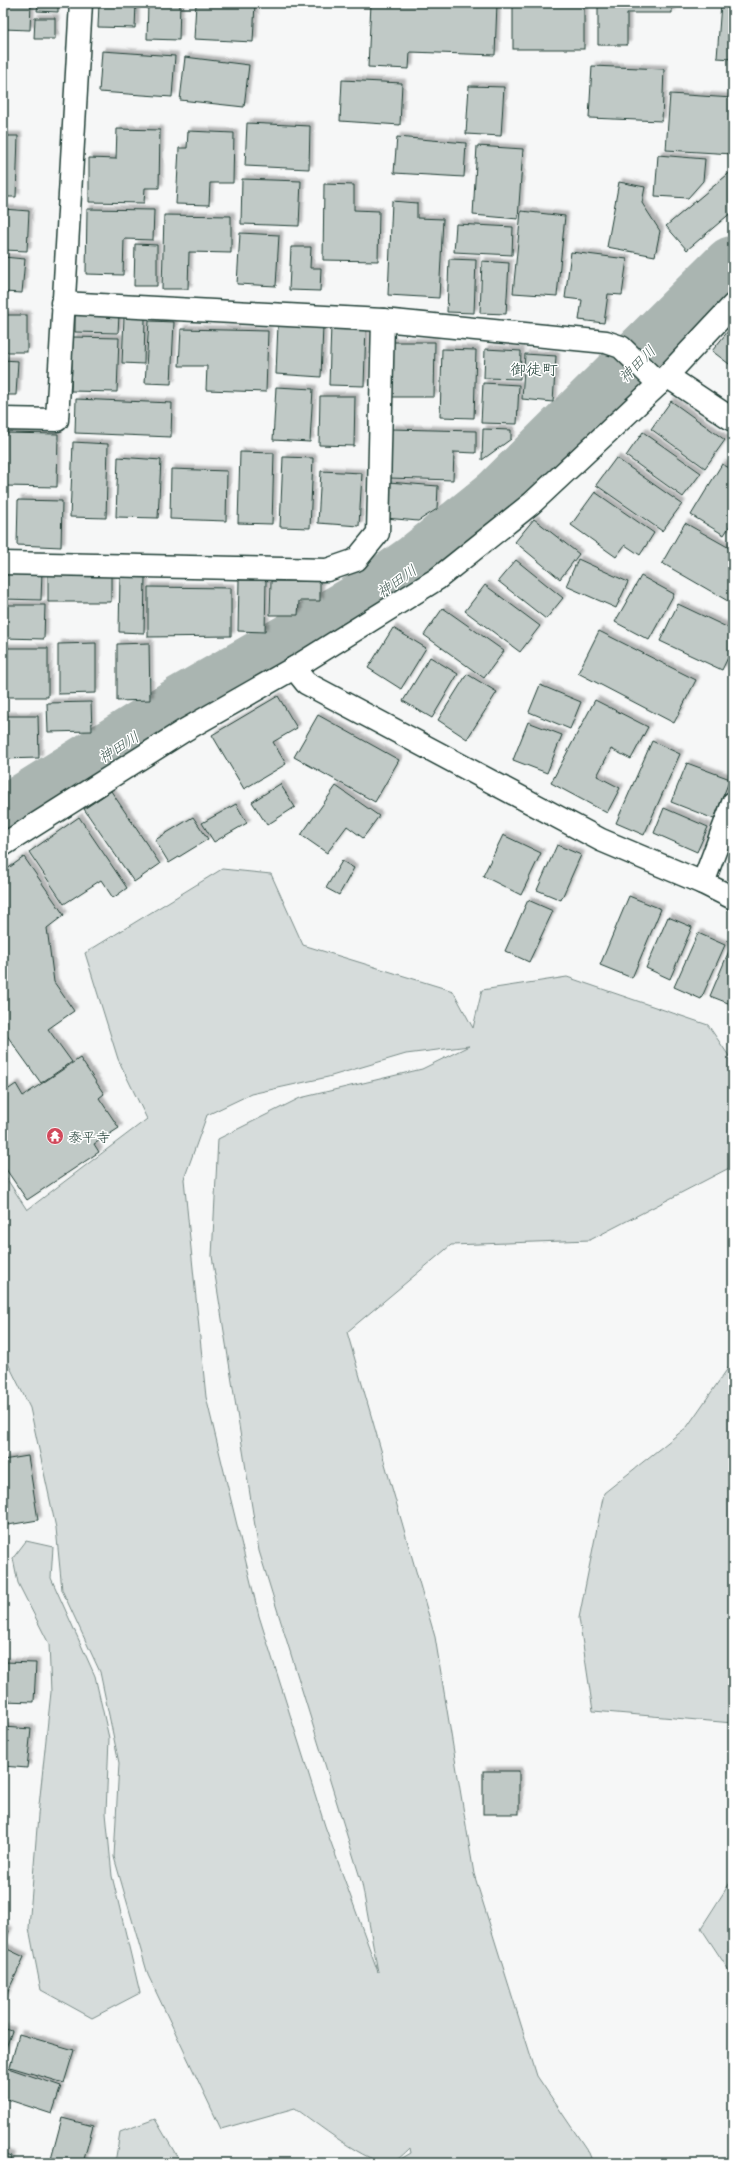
<svg xmlns="http://www.w3.org/2000/svg" width="736" height="2166" viewBox="0 0 736 2166" font-family="'Playpen Sans','Klee One',sans-serif">
  <style>
    .green { fill: #d6dcdb; stroke: #7a8c88; fill-rule: evenodd }
    .lines { fill: none; stroke-linecap: round; stroke-linejoin: round }
    .river { stroke: #aab5b1; stroke-width: 62 }
    .building { fill: #c0c9c6; stroke: #1f3d34; filter: url(#shadow) }
    .minor-casing { stroke: #1f3d34; stroke-width: 25 }
    .minor { stroke: #fff; stroke-width: 22 }
    .labels { text-anchor: middle; dominant-baseline: central; stroke-width: 3; stroke-linejoin: round; paint-order: stroke }
    .poi-label { font-size: 14px; fill: #1f3d34; stroke: #fff; text-anchor: start }
    .water-label { font-size: 15px; font-style: italic; fill: #49615a; stroke: #fff }
    .quarter-label { font-size: 16px; fill: #1f3d34; stroke: #fff }
  </style>
  <defs>
    <filter id="shadow"><feDropShadow dx="3.5" dy="-3.5" stdDeviation="1" flood-color="#0004"/></filter>
  </defs>
  <rect width="100%" height="100%" fill="#f6f7f7"/>
  <filter id="ink" filterUnits="userSpaceOnUse"><feTurbulence type="fractalNoise" baseFrequency=".025" numOctaves="2"/><feDisplacementMap in="SourceGraphic" scale="8" xChannelSelector="R" yChannelSelector="G"/><feConvolveMatrix kernelMatrix="1 2 1 2 8 2 1 2 1" color-interpolation-filters="sRGB"/></filter>
  <g filter="url(#ink)">
    <g class="green">
      <path d="M222 869 271 874 303 945 453 991 473 1028 482 990 567 977 708 1025 733 1062V1166L590 1240 451 1245 347 1332 435 1637 474 1874 537 2076 589 2153 593 2163H394L411 2153 410 2148C405 2153 397 2161 390 2163 370 2166 313 2121 295 2108L221 2129 148 1975 114 1857 119 1763 100 1672 62 1590 56 1528 30 1408 3 1353V1173L27 1210 147 1119 118 1059 85 953ZM469 1046 422 1069 300 1098 218 1139 212 1256 259 1551 362 1884 378 1972 325 1826 259 1616 206 1397 184 1179 207 1115 251 1094 328 1077 406 1054Z"/>
      <polygon points="733,1361 733,1723 593,1711 579,1618 604,1493 687,1427"/>
      <polygon points="26,1541 53,1547 51,1578 95,1676 109,1738 106,1813 112,1876 140,1993 92,2018 41,1990 29,1928 38,1815 51,1692 49,1644 18,1583 13,1558"/>
      <polygon points="733,1878 733,1971 730,1972 701,1928"/>
      <polygon points="155,2119 181,2163 115,2163 120,2132"/>
    </g>
    <g class="lines">
      <polyline class="river" points="3,818 183,706 361,604 419,563 500,498 733,267"/>
    </g>
    <g class="building">
      <polygon points="3,3 31,3 30,30 3,29"/>
      <polygon points="38,3 58,3 58,12 37,11"/>
      <polygon points="99,3 136,3 135,28 98,27"/>
      <polygon points="148,3 180,3 179,40 147,39"/>
      <polygon points="196,3 255,3 253,42 194,39"/>
      <polygon points="371,3 497,3 495,55 410,52 409,69 368,67"/>
      <rect x="513" y="3" width="71" height="46"/>
      <polygon points="598,3 672,3 672,13 627,13 627,45 598,45"/>
      <polygon points="721,3 733,3 733,59 717,58"/>
      <polygon points="35,18 55,18 55,39 34,39"/>
      <polygon points="102,51 175,56 172,97 99,92"/>
      <polygon points="185,57 249,65 244,107 180,100"/>
      <polygon points="592,66 664,69 662,121 589,118"/>
      <polygon points="342,80 402,83 400,125 340,121"/>
      <polygon points="469,86 504,87 501,136 466,134"/>
      <polygon points="670,94 733,98 733,154 666,150"/>
      <polygon points="247,123 310,126 309,169 245,166"/>
      <polygon points="117,129 160,130 159,188 145,188 144,203 89,202 89,158 116,159"/>
      <polygon points="188,131 234,133 233,183 210,183 209,205 176,204 179,148 187,148"/>
      <polygon points="3,136 18,136 16,197 3,197"/>
      <polygon points="397,137 466,143 464,177 394,173"/>
      <polygon points="477,146 523,149 518,219 473,215"/>
      <polygon points="658,155 705,159 703,181 688,198 655,196"/>
      <polygon points="733,170 733,211 687,250 666,226"/>
      <polygon points="242,179 301,181 299,226 241,224"/>
      <polygon points="619,182 645,187 642,203 660,231 655,256 607,247"/>
      <polygon points="324,184 354,185 354,210 379,211 378,261 323,260"/>
      <polygon points="392,201 417,203 417,218 443,219 439,298 388,295"/>
      <polygon points="3,209 29,211 27,251 3,250"/>
      <polygon points="87,209 154,210 153,240 124,239 123,275 86,274"/>
      <polygon points="521,211 565,216 557,296 513,293"/>
      <polygon points="164,215 231,216 231,253 189,252 188,289 162,289"/>
      <polygon points="456,224 513,227 512,255 454,252"/>
      <polygon points="240,233 279,235 276,286 237,284"/>
      <polygon points="135,244 157,245 157,286 134,286"/>
      <polygon points="291,247 311,247 310,268 321,268 320,291 289,290"/>
      <polygon points="571,252 627,259 622,295 608,294 604,323 579,320 582,300 565,298"/>
      <polygon points="3,257 25,259 22,293 3,292"/>
      <polygon points="449,259 476,260 474,313 447,312"/>
      <polygon points="482,261 509,263 506,314 480,313"/>
      <polygon points="75,313 119,315 118,333 75,332"/>
      <rect x="3" y="315" width="24" height="37"/>
      <polygon points="124,317 145,318 144,364 122,363"/>
      <polygon points="149,321 174,322 171,384 145,383"/>
      <polygon points="278,324 323,326 321,377 276,374"/>
      <polygon points="331,324 366,325 364,386 329,385"/>
      <polygon points="733,325 733,367 712,351"/>
      <polygon points="181,329 268,331 266,392 206,390 207,366 179,366"/>
      <polygon points="73,337 119,338 117,392 71,391"/>
      <polygon points="390,342 435,342 434,397 389,397"/>
      <polygon points="442,349 476,350 474,418 440,417"/>
      <polygon points="485,349 521,351 520,379 484,378"/>
      <polygon points="525,354 556,356 553,402 522,399"/>
      <polygon points="3,360 18,361 16,395 3,395"/>
      <polygon points="483,383 519,385 517,424 481,423"/>
      <polygon points="276,387 313,389 310,442 273,440"/>
      <polygon points="320,396 355,396 354,446 319,445"/>
      <polygon points="76,399 172,403 171,437 75,433"/>
      <polygon points="671,401 725,440 705,468 651,429"/>
      <polygon points="391,429 476,431 476,453 454,452 453,480 389,478"/>
      <polygon points="483,429 511,430 511,439 482,460"/>
      <polygon points="643,432 701,473 683,497 626,456"/>
      <polygon points="3,433 58,434 57,487 3,486"/>
      <polygon points="73,442 108,444 106,518 70,517"/>
      <polygon points="240,452 274,453 272,524 238,523"/>
      <polygon points="118,457 161,460 158,518 116,517"/>
      <polygon points="283,457 313,458 310,528 280,527"/>
      <polygon points="616,458 682,504 662,531 596,485"/>
      <polygon points="722,464 733,470 733,521 724,535 691,515"/>
      <polygon points="171,469 227,471 226,521 170,519"/>
      <polygon points="321,471 362,473 359,526 318,523"/>
      <polygon points="388,482 438,486 437,509 418,521 385,518"/>
      <polygon points="595,492 654,533 640,555 625,545 616,557 571,525"/>
      <polygon points="18,500 62,501 61,547 17,545"/>
      <polygon points="534,519 579,554 560,579 515,542"/>
      <polygon points="685,523 733,550 733,604 662,563"/>
      <polygon points="578,559 628,582 616,608 566,586"/>
      <polygon points="516,560 563,598 546,619 498,581"/>
      <polygon points="3,570 42,571 41,600 3,599"/>
      <polygon points="111,572 111,602 48,602 48,573"/>
      <polygon points="120,574 145,575 144,633 119,632"/>
      <polygon points="641,576 674,594 649,640 615,622"/>
      <polygon points="239,580 266,580 265,632 238,631"/>
      <polygon points="271,581 320,581 320,601 299,601 298,615 270,615"/>
      <polygon points="485,585 540,626 520,652 465,611"/>
      <polygon points="148,587 231,588 231,636 148,637"/>
      <polygon points="678,604 733,630 733,647 722,670 660,641"/>
      <polygon points="3,605 45,605 44,639 3,638"/>
      <polygon points="443,608 504,651 484,678 424,635"/>
      <polygon points="393,628 426,648 401,689 368,668"/>
      <polygon points="599,631 696,680 674,723 578,673"/>
      <polygon points="96,643 96,693 58,694 58,644"/>
      <polygon points="149,643 150,700 117,701 117,644"/>
      <polygon points="3,648 48,648 48,697 4,697"/>
      <polygon points="430,657 458,674 432,718 403,701"/>
      <polygon points="467,674 497,692 467,739 438,720"/>
      <polygon points="540,685 581,702 570,729 529,712"/>
      <polygon points="278,696 297,728 273,742 286,764 244,789 212,735"/>
      <polygon points="595,700 648,727 631,759 611,749 597,776 620,788 607,813 551,783"/>
      <polygon points="91,702 92,731 48,732 47,703"/>
      <polygon points="318,715 399,760 375,802 294,757"/>
      <polygon points="3,716 38,716 39,758 3,759"/>
      <polygon points="528,722 562,735 547,773 513,760"/>
      <polygon points="652,741 680,754 644,835 616,823"/>
      <polygon points="687,763 730,779 714,819 671,802"/>
      <polygon points="280,784 295,807 267,825 252,802"/>
      <polygon points="336,786 379,816 363,838 347,826 327,853 301,835"/>
      <polygon points="111,791 160,864 134,882 84,809"/>
      <polygon points="236,804 247,823 214,842 202,823"/>
      <polygon points="664,808 708,827 697,852 654,833"/>
      <polygon points="79,817 127,888 113,898 101,880 64,904 29,852"/>
      <polygon points="193,817 208,839 169,863 155,840"/>
      <polygon points="503,835 541,853 521,895 483,876"/>
      <polygon points="557,845 581,855 561,900 537,890"/>
      <polygon points="24,857 64,915 47,928 54,982 74,1011 48,1029 72,1062 41,1083 3,1030 3,872"/>
      <polygon points="342,861 354,868 339,895 326,888"/>
      <polygon points="629,896 661,909 632,978 600,965"/>
      <polygon points="528,900 553,911 529,962 505,951"/>
      <polygon points="668,917 692,927 670,979 646,968"/>
      <polygon points="698,933 725,945 701,999 674,987"/>
      <polygon points="731,946 733,947 733,1005 710,996"/>
      <polygon points="80,1058 104,1094 99,1098 119,1128 94,1144 99,1152 27,1200 3,1165 3,1093 16,1084 23,1096"/>
      <polygon points="28,1456 38,1520 8,1525 3,1498 3,1460"/>
      <polygon points="3,1662 36,1663 34,1702 3,1701"/>
      <polygon points="3,1727 31,1729 27,1768 3,1766"/>
      <rect x="483" y="1771" width="36" height="43"/>
      <polygon points="3,1928 9,1931 3,1943"/>
      <polygon points="3,1947 24,1957 3,2002"/>
      <polygon points="3,2028 12,2031 3,2056"/>
      <polygon points="19,2034 74,2050 64,2083 10,2067"/>
      <polygon points="8,2068 61,2086 52,2114 3,2098 3,2085"/>
      <polygon points="62,2118 93,2126 83,2163 50,2163"/>
      <polygon points="3,2153 12,2156 10,2163 3,2163"/>
    </g>
    <g class="lines">
      <g class="minor-casing">
        <g id="minor">
          <polyline points="62,303 383,320 606,342 621,347 659,384"/>
          <polyline points="667,376 733,420"/>
          <polyline points="3,419 57,420 81,3"/>
          <polyline points="3,563 327,570 356,560 378,533 383,320"/>
          <polyline points="294,668 306,683 601,840 703,883 733,898"/>
          <polyline points="3,845 185,730 294,668 437,579 532,503 659,384 733,305"/>
          <polyline points="703,883 733,803"/>
        </g>
      </g>
      <use href="#minor" class="minor"/>
    </g>
  </g>
  <defs>
    <g id="temple-disc" transform="scale(0.9)"><circle r="9.5" fill="#d1495b" stroke="#fff"/><path d="M0-6L5-2H3V0L6.5 2.5H4V6H1.5V3h-3V6H-4V2.5H-6.5L-3 0V-2H-5Z" fill="#fff"/></g>
  </defs>
  <g fill-rule="evenodd">
    <use href="#temple-disc" x="55" y="1136"/>
  </g>
  <g class="labels">
    <g class="poi-label">
      <text x="68" y="1136">泰平寺</text>
    </g>
    <g class="water-label">
      <text transform="translate(636 363) rotate(-45)">神田川</text>
      <text transform="translate(396 580) rotate(-35)">神田川</text>
      <text transform="translate(118 746) rotate(-32)">神田川</text>
    </g>
    <g class="quarter-label">
      <text x="534" y="368">御徒町</text>
    </g>
  </g>
  <rect width="736" height="2166" fill="none" stroke="#fff" stroke-width="16"/>
  <rect x="8" y="8" width="720" height="2150" fill="none" stroke="#1f3d34" stroke-width="1.5" filter="url(#ink)"/>
</svg>
